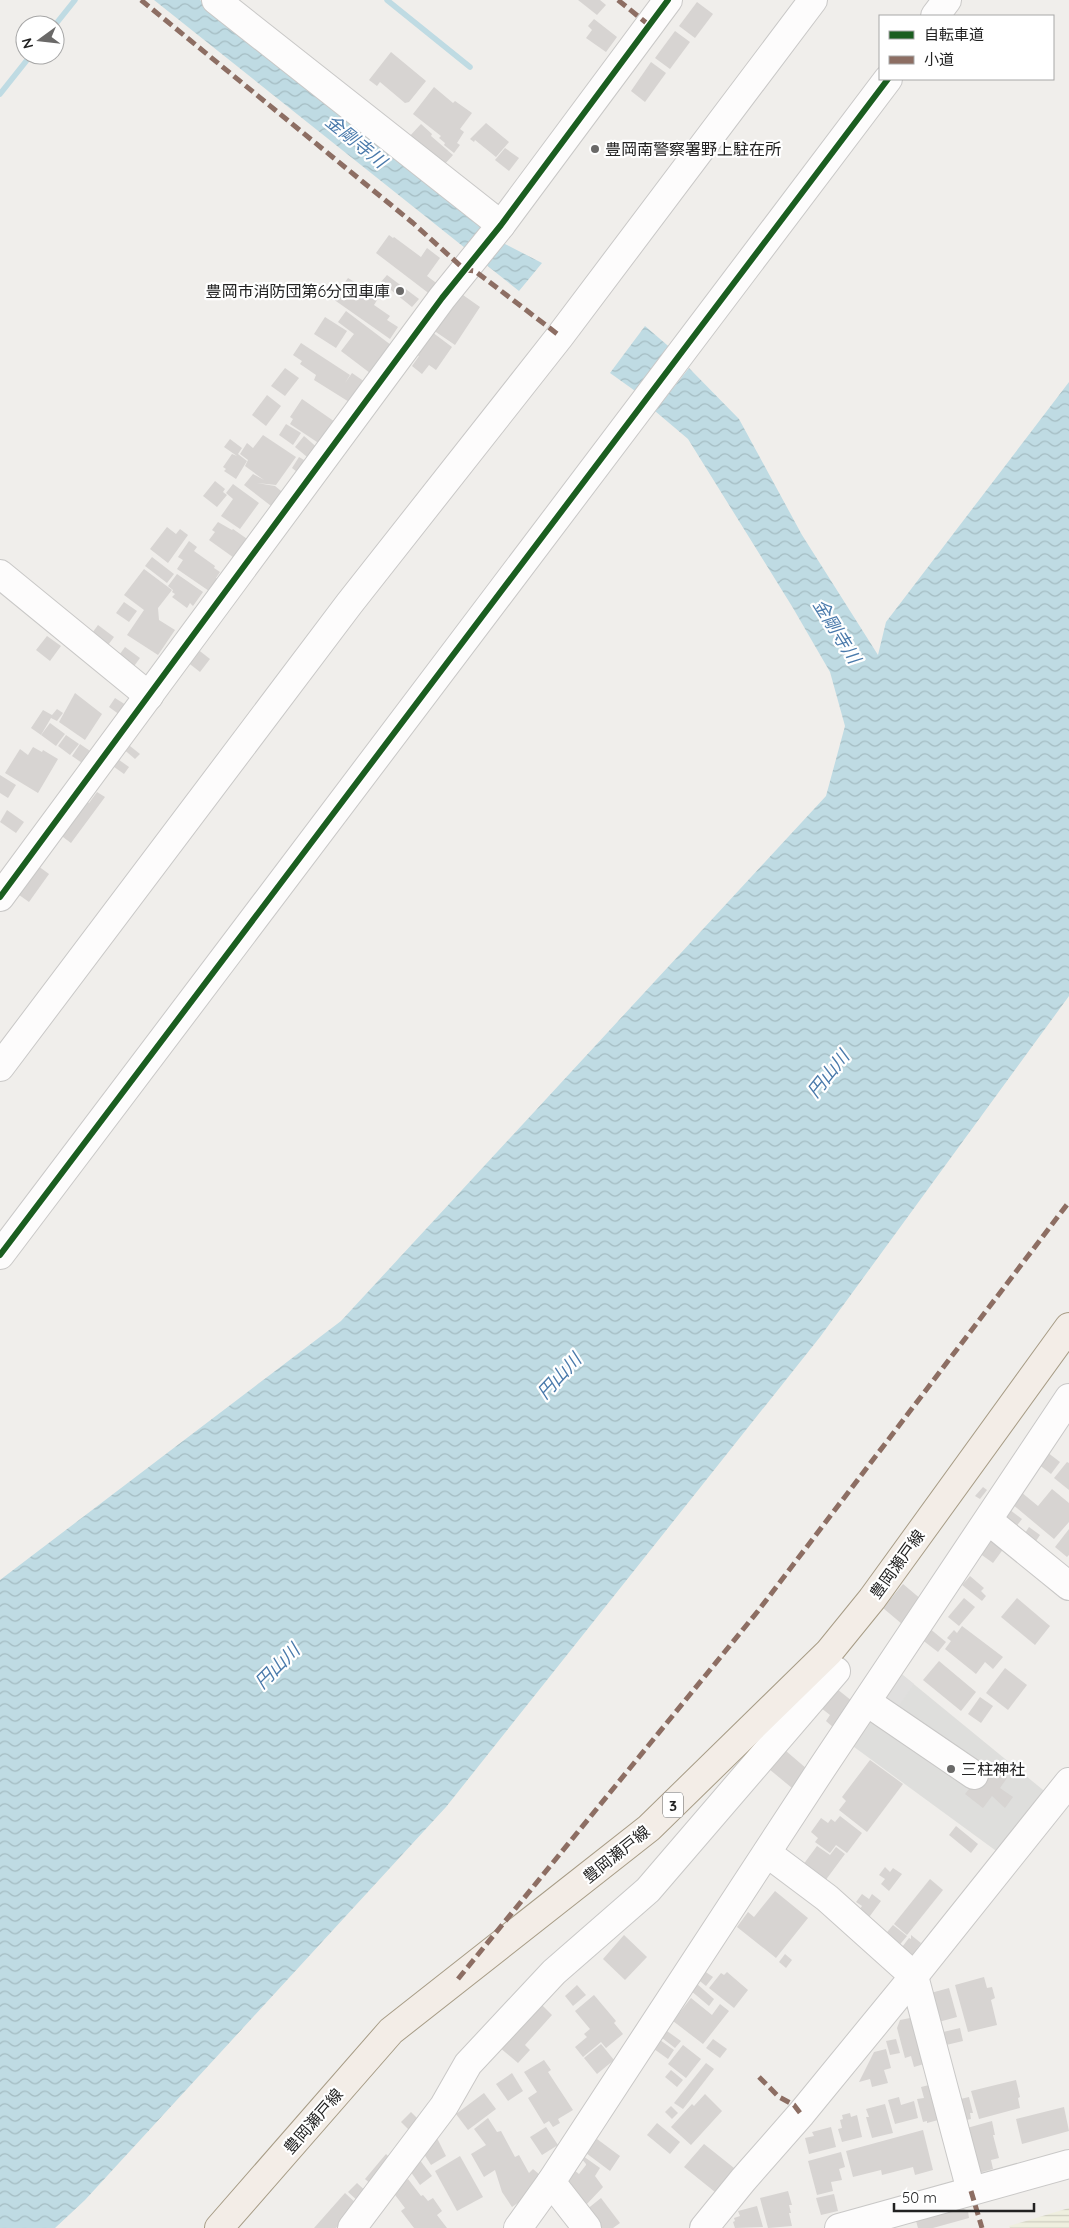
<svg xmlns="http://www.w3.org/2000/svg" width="1069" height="2228" viewBox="0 0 1069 2228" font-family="Quicksand,'Noto Sans JP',sans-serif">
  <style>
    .religious { fill: #dededc }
    .farmland { fill: url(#farmland-rules) }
    .parking { fill: #e0dfde }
    .water { fill: url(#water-waves) }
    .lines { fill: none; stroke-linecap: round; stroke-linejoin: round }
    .stream { stroke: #bfdbe3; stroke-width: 5.5 }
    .building { fill: #d7d4d2 }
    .minor-casing { stroke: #c9c8c7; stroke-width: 30 }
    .major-casing { stroke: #a79c86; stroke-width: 30 }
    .minor { stroke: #fdfcfc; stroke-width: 28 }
    .major { stroke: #f3ede7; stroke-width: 28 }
    .quiet { stroke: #8d6e63; stroke-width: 5; stroke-dasharray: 10 5; stroke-linecap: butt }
    .cycleway-casing { stroke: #fff; stroke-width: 9 }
    .cycleway { stroke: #1b5e20; stroke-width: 6 }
    .poi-dot { fill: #6a6968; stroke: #fff; stroke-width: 2 }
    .labels { text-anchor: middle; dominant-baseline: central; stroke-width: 4.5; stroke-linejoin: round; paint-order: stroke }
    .shield { fill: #fff; stroke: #646464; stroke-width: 1 }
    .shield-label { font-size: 15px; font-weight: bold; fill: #222 }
    .poi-label { font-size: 16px; fill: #222; stroke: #fff; text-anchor: start }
    .street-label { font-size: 16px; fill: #222; stroke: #fff }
    .water-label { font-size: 18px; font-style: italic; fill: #4a7aab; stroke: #fff }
  </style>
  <defs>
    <pattern id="farmland-rules" width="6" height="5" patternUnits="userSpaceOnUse" patternTransform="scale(1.25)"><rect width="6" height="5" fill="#efefdf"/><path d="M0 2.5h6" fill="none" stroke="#cdcdbf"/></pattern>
    <pattern id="water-waves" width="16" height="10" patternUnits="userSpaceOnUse" patternTransform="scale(1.25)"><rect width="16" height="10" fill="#bfdbe3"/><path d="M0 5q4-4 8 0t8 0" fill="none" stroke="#a4bcc2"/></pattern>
  </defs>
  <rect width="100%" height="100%" fill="#f0eeeb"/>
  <polygon class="religious" points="899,1672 1048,1794 999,1853 850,1744"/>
  <polygon class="farmland" points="1069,2208 1069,2228 1010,2228 1009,2226"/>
  <polygon class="parking" points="899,1672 914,1684 893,1715 877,1704"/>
  <g class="water">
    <polygon points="154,0 200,0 505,244 542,263 519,291"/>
    <polygon points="645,326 674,351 638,393 610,373"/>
    <polygon points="689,368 739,419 802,535 878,655 886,622 1069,382 1069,996 820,1337 446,1807 85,2200 55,2228 0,2228 0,1580 341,1321 826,796 845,726 830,672 793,608 688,439 655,411"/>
  </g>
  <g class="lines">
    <g class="stream">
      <polyline points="387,0 470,67"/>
      <polyline points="55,25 75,0"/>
      <polyline points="0,94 31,55"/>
    </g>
  </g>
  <g class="building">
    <polygon points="578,0 600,0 606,5 597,15"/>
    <polygon points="697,2 713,14 695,38 679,26"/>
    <polygon points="594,19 617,37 606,52 586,38 592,30 588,26"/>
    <polygon points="675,31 690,42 670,69 655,58"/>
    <polygon points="391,52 426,81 409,102 405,103 380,82 377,86 369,80"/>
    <polygon points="651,62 666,73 645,102 631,91"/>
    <polygon points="434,87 453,103 455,101 472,113 460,129 464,132 457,143 460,145 454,153 444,145 445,143 439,138 441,136 413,114"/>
    <polygon points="486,123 509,142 496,157 475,140 474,142 470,139"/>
    <polygon points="421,124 432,134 431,136 453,155 443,166 408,138"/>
    <polygon points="505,148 519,158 509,171 495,160"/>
    <polygon points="389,235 393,238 394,237 421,257 427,248 440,258 427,276 439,285 431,295 376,253"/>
    <polygon points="387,275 419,299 412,307 381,282"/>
    <polygon points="348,278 379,297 374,305 390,316 387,320 398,327 390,339 333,299"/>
    <polygon points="463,295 480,307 455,345 433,330 459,297 461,298"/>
    <polygon points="346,311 391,345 370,373 341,351 354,334 338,322"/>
    <polygon points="325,317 347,331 336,348 314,334"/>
    <polygon points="432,332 452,347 436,370 429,365 422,374 412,366 419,356 415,354"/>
    <polygon points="301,343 350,375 345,383 352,373 368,384 354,405 314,380 316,375 300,364 302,361 293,355"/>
    <polygon points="285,368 299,378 285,396 271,386"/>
    <polygon points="267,395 281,406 266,426 252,415"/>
    <polygon points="302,399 338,424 323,446 290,424 293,419 290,417"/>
    <polygon points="286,424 301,433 293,445 279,435"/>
    <polygon points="263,435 296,457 276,485 257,483 275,486 286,495 275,509 244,485 253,474 264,480 245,466 248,460 240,454 247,443 253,448"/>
    <polygon points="304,436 320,450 312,461 295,447"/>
    <polygon points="230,439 242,448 238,454 247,461 236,479 224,471 226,469 223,467 232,454 237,456 224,447"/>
    <polygon points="299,457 309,463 301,475 292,468"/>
    <polygon points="215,481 225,489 223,492 227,495 217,507 203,496"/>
    <polygon points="233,484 259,503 240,529 221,516 233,499 226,493"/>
    <polygon points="218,522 232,530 233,529 250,541 237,560 209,540 215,532 212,530"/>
    <polygon points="167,527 176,534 180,529 188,535 168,563 150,549"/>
    <polygon points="189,541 197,547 194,551 215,566 214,568 220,572 216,578 220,580 212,593 177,569 183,560 178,557"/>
    <polygon points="152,557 174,574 167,583 145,566"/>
    <polygon points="144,569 172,590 158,608 159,620 175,630 158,655 127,635 144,610 124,595"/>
    <polygon points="177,574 203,592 193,606 190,603 187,608 172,597 175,594 172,592 173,590 168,586"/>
    <polygon points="124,602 137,611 129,622 116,613"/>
    <polygon points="98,625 114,637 103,652 87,640"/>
    <polygon points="47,636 61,646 50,661 36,650"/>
    <polygon points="125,647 140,658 132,669 117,658"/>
    <polygon points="196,648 210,659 200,672 186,661"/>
    <polygon points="75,693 102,714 85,740 59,722"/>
    <polygon points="115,698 126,705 120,715 109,707"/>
    <polygon points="57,709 63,713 57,721 51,718 41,735 31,728 43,710 52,715"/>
    <polygon points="50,723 65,734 56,746 41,735"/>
    <polygon points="66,735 79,744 70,755 58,746"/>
    <polygon points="125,742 140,754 135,759 121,747"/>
    <polygon points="80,744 93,753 85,765 72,756"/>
    <polygon points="33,747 42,752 43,750 58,759 38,793 5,773 20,749 28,755"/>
    <polygon points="115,757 129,767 124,774 110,764"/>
    <polygon points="0,775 16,785 8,798 0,793"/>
    <polygon points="97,792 105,797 71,843 59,834 84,800 89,803"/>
    <polygon points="7,810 24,822 16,833 0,822"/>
    <polygon points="34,863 49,874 29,902 15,892"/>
    <polygon points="1047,1452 1060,1462 1051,1474 1038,1464"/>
    <polygon points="1067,1462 1069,1463 1069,1490 1054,1478"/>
    <polygon points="983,1487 987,1490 980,1499 975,1496"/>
    <polygon points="1052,1489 1069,1503 1069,1522 1054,1539 1012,1504 1021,1492 1038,1506"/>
    <polygon points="1010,1510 1022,1519 1012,1532 1000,1524"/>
    <polygon points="1029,1527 1040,1535 1032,1547 1021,1539"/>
    <polygon points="1069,1529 1069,1555 1067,1557 1055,1547"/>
    <polygon points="992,1533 1007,1544 993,1563 979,1553"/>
    <polygon points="970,1576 984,1588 981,1591 986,1596 982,1601 962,1585"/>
    <polygon points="903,1584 922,1600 902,1624 883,1608"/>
    <polygon points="964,1598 975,1607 959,1626 948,1617"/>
    <polygon points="1017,1598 1050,1626 1035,1645 1001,1617"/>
    <polygon points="962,1626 1003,1657 993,1669 985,1662 976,1674 945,1649 951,1641 947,1638 954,1630 957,1633"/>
    <polygon points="929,1628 946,1642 938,1652 921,1639"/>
    <polygon points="939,1661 976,1692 961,1711 923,1680"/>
    <polygon points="1005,1668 1027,1685 1008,1710 986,1693"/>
    <polygon points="832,1685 852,1701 834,1728 826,1721 830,1715 816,1704"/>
    <polygon points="980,1697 993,1706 981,1723 968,1714"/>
    <polygon points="779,1745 807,1769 792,1788 763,1764"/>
    <polygon points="870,1760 903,1784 867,1832 839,1810 846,1801 842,1797"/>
    <polygon points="989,1764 1007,1778 1000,1788 1013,1797 1005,1808 992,1796 983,1808 965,1794"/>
    <polygon points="840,1816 862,1833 847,1853 836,1845 830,1853 815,1842 818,1838 811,1832 821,1818 828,1823 831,1819 835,1822"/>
    <polygon points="956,1826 978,1844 971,1853 949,1835"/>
    <polygon points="817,1846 830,1855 836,1847 845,1854 822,1885 800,1869"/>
    <polygon points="885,1867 890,1872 893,1868 902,1874 889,1891 881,1884 885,1879 879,1875"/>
    <polygon points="930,1879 943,1890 907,1935 894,1924"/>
    <polygon points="775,1891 808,1918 776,1958 737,1927 748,1912 754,1917"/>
    <polygon points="862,1894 869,1899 872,1894 881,1901 867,1920 857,1913 862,1906 856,1902"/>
    <polygon points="893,1925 907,1936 897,1948 883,1937"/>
    <polygon points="624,1935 647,1957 625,1980 603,1959"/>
    <polygon points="911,1935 921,1943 909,1959 899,1951 909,1938 911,1939"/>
    <polygon points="785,1954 792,1960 786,1968 779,1962"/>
    <polygon points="703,1970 713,1977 706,1986 696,1978"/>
    <polygon points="727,1972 748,1990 734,2008 709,1988 721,1973 724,1975"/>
    <polygon points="984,1977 987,1988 992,1987 995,1998 991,2000 997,2025 968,2032 955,1985"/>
    <polygon points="696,1983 714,1999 709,2006 690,1990"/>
    <polygon points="577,1985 586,1995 573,2006 565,1996"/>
    <polygon points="949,1988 957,2017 935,2023 927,1994"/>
    <polygon points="594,1995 616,2021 614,2023 623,2034 606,2048 601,2042 583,2057 575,2047 587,2037 584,2034 590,2029 575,2011"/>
    <polygon points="691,1998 712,2015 720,2004 729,2011 703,2044 673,2021"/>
    <polygon points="540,2003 552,2015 525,2045 530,2050 518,2063 499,2047"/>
    <polygon points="915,2017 927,2063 914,2067 911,2056 905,2058 897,2028 900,2020"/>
    <polygon points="960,2028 963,2041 942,2046 939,2033"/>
    <polygon points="667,2031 681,2041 675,2048 662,2038"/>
    <polygon points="713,2039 727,2049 720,2058 706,2048"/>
    <polygon points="896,2039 900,2053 890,2055 886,2041"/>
    <polygon points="660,2040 674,2050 668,2059 654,2049"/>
    <polygon points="601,2044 614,2060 597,2074 584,2058"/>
    <polygon points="683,2045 701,2059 686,2078 668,2064"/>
    <polygon points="886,2049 891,2068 884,2070 888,2083 872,2087 870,2079 859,2082 874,2052"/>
    <polygon points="544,2060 551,2070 548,2072 573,2110 558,2119 560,2123 553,2127 549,2121 544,2124 528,2098 537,2092 524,2072"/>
    <polygon points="706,2063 714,2069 683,2109 674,2103"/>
    <polygon points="671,2070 683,2080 677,2087 665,2077"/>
    <polygon points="512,2073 523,2091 508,2101 496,2084"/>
    <polygon points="1016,2080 1020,2097 1018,2098 1020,2108 979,2119 971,2091"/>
    <polygon points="933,2084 942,2119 927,2123 927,2121 923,2122 917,2099 924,2098 921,2087"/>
    <polygon points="484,2093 496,2109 468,2130 456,2114"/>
    <polygon points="705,2094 722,2111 691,2145 671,2127 692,2104 694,2106"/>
    <polygon points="899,2097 901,2105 914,2101 918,2118 895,2124 888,2100"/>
    <polygon points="969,2097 973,2113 970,2113 971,2119 962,2121 956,2100"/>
    <polygon points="885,2104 893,2133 872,2138 866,2117 869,2117 866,2109"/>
    <polygon points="671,2106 678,2113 672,2119 665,2112"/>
    <polygon points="1064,2107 1069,2131 1022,2144 1016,2119"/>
    <polygon points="411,2112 420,2121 410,2131 401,2122"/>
    <polygon points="850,2113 851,2117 857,2115 862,2137 842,2142 838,2129 842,2128 840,2120 843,2119 842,2115"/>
    <polygon points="488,2118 497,2132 501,2131 515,2157 519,2155 529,2173 533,2169 540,2175 525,2198 512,2207 502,2192 495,2170 484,2177 471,2154 486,2145 474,2129"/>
    <polygon points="992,2121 995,2135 993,2135 999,2158 991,2160 993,2169 979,2173 967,2128"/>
    <polygon points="657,2123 680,2142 670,2154 647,2135"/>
    <polygon points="546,2127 558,2145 542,2155 530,2137"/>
    <polygon points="831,2127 836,2147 809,2154 805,2138 814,2136 812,2132"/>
    <polygon points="923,2130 933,2170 915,2175 913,2167 882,2175 881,2170 853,2177 846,2151"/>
    <polygon points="437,2138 446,2156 431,2165 420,2148"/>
    <polygon points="597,2139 620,2156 610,2171 586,2153"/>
    <polygon points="704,2144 734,2168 715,2192 684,2167"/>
    <polygon points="841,2152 845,2167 839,2169 842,2180 831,2182 833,2191 817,2195 808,2161"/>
    <polygon points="386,2154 394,2162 373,2186 365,2179"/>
    <polygon points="460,2156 483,2197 457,2211 435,2171"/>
    <polygon points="583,2156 600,2168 595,2176 603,2187 585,2206 565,2180 574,2170 579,2174 586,2165 586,2164 581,2158"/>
    <polygon points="419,2159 432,2176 420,2185 408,2168"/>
    <polygon points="408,2179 421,2196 423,2195 428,2201 433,2198 442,2211 437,2215 447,2228 414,2228 401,2211 405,2208 392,2191"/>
    <polygon points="357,2183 369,2194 360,2203 348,2192"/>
    <polygon points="788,2191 792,2205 789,2205 791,2213 789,2213 792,2226 768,2228 760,2198"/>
    <polygon points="345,2193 358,2205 336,2228 314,2228"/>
    <polygon points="834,2194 838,2211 821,2215 816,2198"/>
    <polygon points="601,2198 620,2223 613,2228 600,2228 586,2210"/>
    <polygon points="757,2206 763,2227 735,2228 733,2222 735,2221 734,2218 740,2216 738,2211"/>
    <polygon points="962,2208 968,2211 969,2218 933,2228 918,2228 916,2221"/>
  </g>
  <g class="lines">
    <g class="minor-casing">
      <g id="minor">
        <polyline points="216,0 501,225"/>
        <polyline points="935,16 947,0"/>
        <polyline points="0,574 149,696"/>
        <polyline points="0,897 442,298 501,225 668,0"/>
        <polyline points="0,1067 349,604 560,336 813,0"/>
        <polyline points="0,1255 888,79"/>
        <polyline points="989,1521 1069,1586"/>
        <polyline points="867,1702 974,1775"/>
        <polyline points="767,1853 827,1898 914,1976 971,2191"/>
        <polyline points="551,2182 587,2228"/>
        <polyline points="352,2228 444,2106 468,2064 554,1972 648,1890 836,1671"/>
        <polyline points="518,2228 551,2182 822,1768 1069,1398"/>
        <polyline points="704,2228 743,2180 801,2114 914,1976 1069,1782"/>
        <polyline points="839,2228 1069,2164"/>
      </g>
    </g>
    <g class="major-casing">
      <polyline id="major" points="219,2228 391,2031 649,1828 829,1652 872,1599 1069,1327"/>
    </g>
    <use href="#minor" class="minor"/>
    <use href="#major" class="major"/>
    <g class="quiet">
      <polyline points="141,0 413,223 465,270 475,271 560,336"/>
      <polyline points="618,0 649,25"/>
      <polyline points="458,1979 758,1611 1069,1202"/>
      <polyline points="759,2077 779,2097 794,2105 801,2114"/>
      <polyline points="971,2191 982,2228"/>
    </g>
    <g class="cycleway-casing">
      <g id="cycleway">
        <polyline points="0,897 442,298 501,225 668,0"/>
        <polyline points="0,1255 888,79"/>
      </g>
    </g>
    <use href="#cycleway" class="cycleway"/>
  </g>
  <g class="poi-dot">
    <circle cx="595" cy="149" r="5"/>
    <circle cx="400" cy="291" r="5"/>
    <circle cx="951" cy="1769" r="5"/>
  </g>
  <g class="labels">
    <rect class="shield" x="663" y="1792.5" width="20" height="25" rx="4"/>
    <g class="shield-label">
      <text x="673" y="1805">3</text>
    </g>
    <g class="poi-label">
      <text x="605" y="149">豊岡南警察署野上駐在所</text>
      <text x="390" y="291" text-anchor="end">豊岡市消防団第6分団車庫</text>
      <text x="961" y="1769">三柱神社</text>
    </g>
    <g class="street-label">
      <text transform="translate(897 1564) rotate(-54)">豊岡瀬戸線</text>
      <text transform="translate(616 1854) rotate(-39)">豊岡瀬戸線</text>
      <text transform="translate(313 2121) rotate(-49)">豊岡瀬戸線</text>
    </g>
    <g class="water-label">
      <text transform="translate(356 141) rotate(39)">金剛寺川</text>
      <text transform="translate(837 631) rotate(58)">金剛寺川</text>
      <text transform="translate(828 1074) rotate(-51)">円山川</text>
      <text transform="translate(559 1376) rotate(-47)">円山川</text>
      <text transform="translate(277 1666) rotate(-45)">円山川</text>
    </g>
  </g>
  <rect x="879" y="15" width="175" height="65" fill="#ffffff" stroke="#a7a7a7"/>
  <rect x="889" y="31" width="25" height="8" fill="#1b5e20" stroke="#a7a7a7"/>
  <text x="924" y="40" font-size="15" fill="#222222">自転車道</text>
  <rect x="889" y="56" width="25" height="8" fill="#8d6e63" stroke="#a7a7a7"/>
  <text x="924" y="65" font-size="15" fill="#222222">小道</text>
  <g transform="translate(40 40) rotate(255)"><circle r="24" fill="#ffffff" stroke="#a7a7a7"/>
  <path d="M0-4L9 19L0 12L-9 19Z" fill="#6a6968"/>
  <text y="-8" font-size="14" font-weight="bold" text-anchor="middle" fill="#222222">N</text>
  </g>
  <path d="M894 2203v8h140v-8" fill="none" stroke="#222222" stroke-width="2.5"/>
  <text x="902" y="2203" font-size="15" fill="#222222" stroke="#ffffff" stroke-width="4" paint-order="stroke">50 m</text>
</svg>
